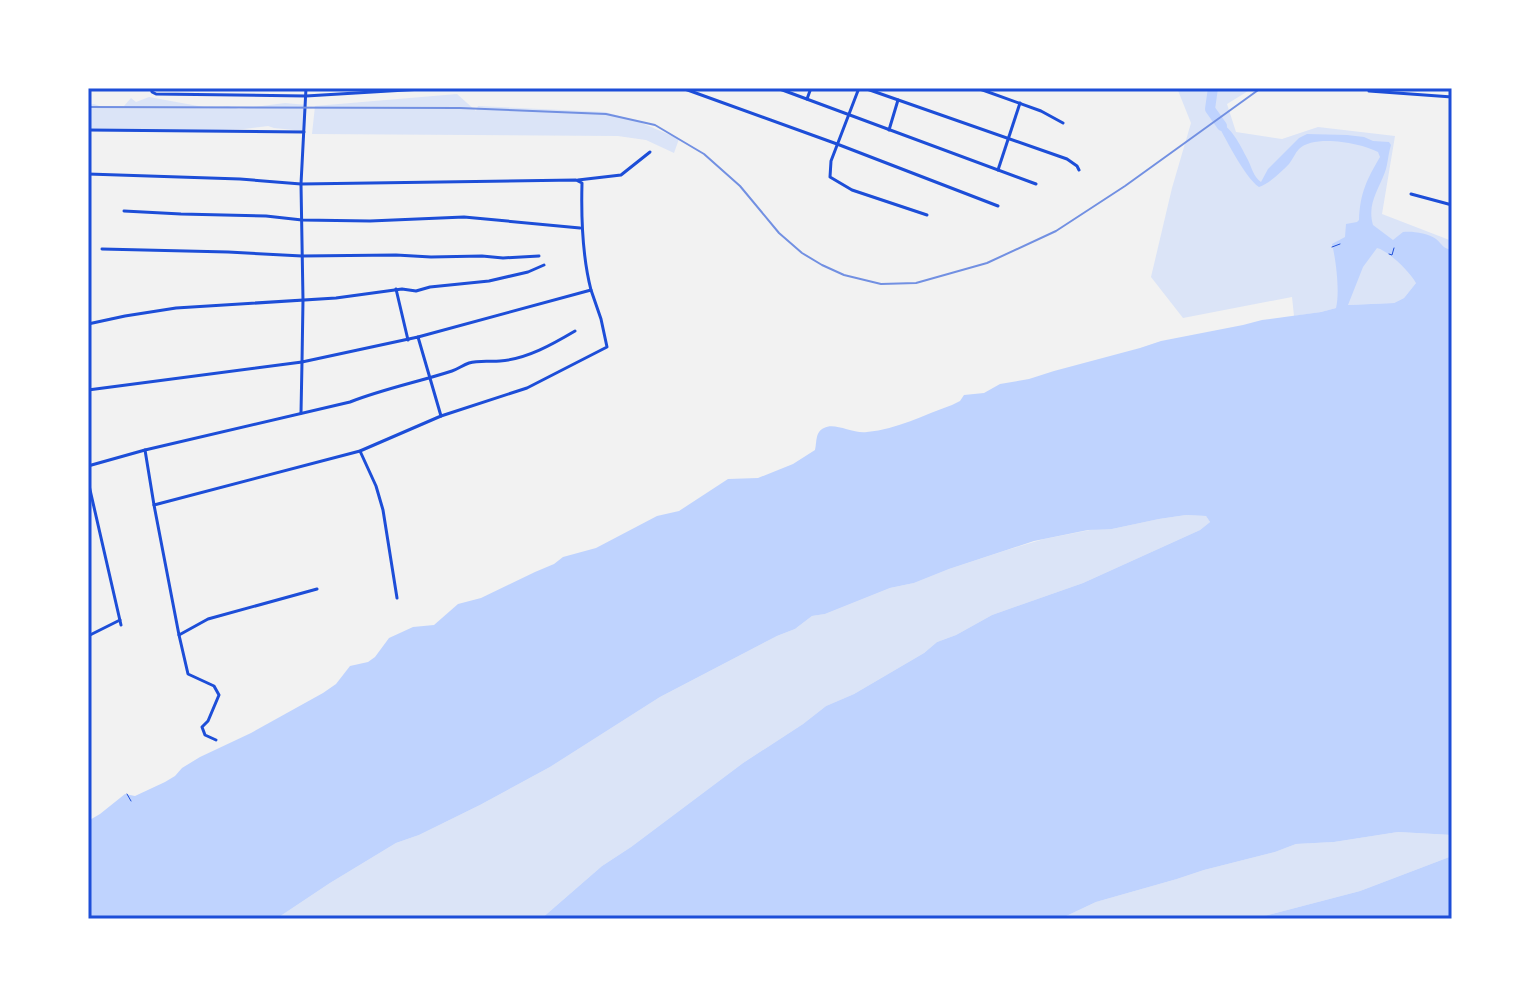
<svg xmlns="http://www.w3.org/2000/svg" width="1540" height="1007" viewBox="0 0 1540 1007" font-family="'IBM Plex Sans',sans-serif">
  <style>
    .green { fill: #dbe4f7 }
    .water { fill: #bfd3fe; fill-rule: evenodd }
    .lines { fill: none; stroke-linecap: round; stroke-linejoin: round }
    .river { stroke: #bfd3fe; stroke-width: 10 }
    .path { stroke: #1d4ed8; stroke-width: 1 }
    .minor { stroke: #1d4ed8; stroke-width: 3 }
    .rail { stroke: #7290e2; stroke-width: 2 }
    .neatline { fill: none; stroke: #1d4ed8; stroke-width: 3 }
  </style>
  <rect width="100%" height="100%" fill="#f2f2f2"/>
  <g class="green">
    <polygon points="1177,88 1253,88 1227,104 1236,132 1282,139 1318,127 1395,136 1382,214 1452,241 1452,288 1416,283 1404,298 1394,303 1347,305 1321,312 1294,316 1292,297 1183,318 1151,277 1172,188 1191,123"/>
    <polygon points="457,94 476,111 478,106 605,112 637,121 679,139 674,153 646,140 618,136 312,134 315,106"/>
    <polygon points="149,97 209,108 228,106 239,109 285,103 307,105 304,131 274,128 268,126 244,129 192,131 88,130 88,105 94,104 102,107 124,106 131,98 136,102"/>
    <polygon points="1186,515 1206,516 1210,522 1200,530 1083,583 992,615 956,635 937,642 924,653 854,694 826,706 803,724 743,763 631,847 602,866 541,919 276,919 330,883 396,843 419,835 480,805 550,767 660,697 777,636 795,629 812,616 825,614 890,588 914,583 949,569 1007,550 1044,539 1095,529 1112,529 1159,519"/>
    <polygon points="1398,832 1452,835 1452,856 1360,891 1253,919 1060,919 1096,902 1177,879 1204,870 1275,852 1296,844 1334,842"/>
  </g>
  <g class="water">
    <path d="M1215 119C1232 127 1239 143 1248 160 1252 168 1253 176 1261 182L1268 169 1299 138 1307 134 1347 135 1364 137 1373 141 1389 142 1391 145C1388 154 1388 164 1385 172 1378 191 1367 204 1373 225L1393 240 1403 232C1412 231 1428 233 1436 239 1443 245 1442 248 1452 250V835L1398 832 1334 842 1296 844 1275 852 1204 870 1177 879 1096 902 1060 919H541L602 866 631 847 743 763 803 724 826 706 854 694 924 653 937 642 956 635 992 615 1083 583 1200 530 1210 522 1206 516 1186 515 1159 519 1112 529 1088 530 1034 541 949 569 914 583 890 588 825 614 812 616 795 629 777 636 660 697 550 767 480 805 419 835 396 843 330 883 276 919H88V821L100 814 125 794 135 796 165 782 175 776 182 768 200 757 251 733 323 693 336 684 350 666 368 662 375 657 389 638 413 627 434 625 458 604 481 598 535 572 554 564 563 557 596 548 657 516 679 511 728 479 758 478 793 464 815 450C817 442 815 432 824 428 835 422 852 434 867 432 898 429 923 415 952 405L960 401 964 395 984 393 1000 384 1029 379 1054 371 1140 348 1161 341 1243 325 1262 320 1321 312 1336 308C1340 292 1336 260 1332 244L1345 237 1346 224 1357 222 1359 220C1360 193 1367 179 1380 157L1378 152C1361 143 1314 134 1299 149 1295 153 1293 159 1289 164 1281 172 1269 184 1259 187 1245 178 1223 134 1215 119ZM1377 248C1389 251 1410 272 1416 283L1404 298 1394 303 1348 305 1363 267Z"/>
    <polygon points="1452,856 1452,919 1253,919 1360,891"/>
  </g>
  <g class="lines">
    <polyline class="river" points="1213,88 1210,109 1222,126"/>
    <g class="path">
      <polyline points="1332,247 1340,244"/>
      <polyline points="1389,254 1392,255 1394,248"/>
      <polyline points="127,794 131,801"/>
    </g>
    <g class="minor">
      <polyline points="151,88 152,92 156,94 306,96 439,88"/>
      <path d="M306 88 301 184 303 300 302 362 418 337 441 416 360 451 154 505 145 450 350 402C383 389 418 382 452 371 458 369 463 365 469 363 479 360 490 362 500 361 527 359 553 344 575 331"/>
      <polyline points="682,88 837,144 998,206"/>
      <polyline points="777,88 1036,184"/>
      <polyline points="859,88 831,161 830,177 852,190 927,215"/>
      <polyline points="864,88 1067,159 1077,166 1079,170"/>
      <polyline points="977,88 1041,111 1063,123"/>
      <polyline points="1369,91 1452,97"/>
      <polyline points="807,99 811,88"/>
      <polyline points="88,130 304,132"/>
      <polyline points="889,130 898,100"/>
      <polyline points="998,170 1020,103"/>
      <path d="M88 174 240 179 301 184 576 180 582 183C581 220 582 255 591 290"/>
      <polyline points="578,180 621,175 650,152"/>
      <polyline points="1411,194 1452,205"/>
      <polyline points="124,211 181,214 266,216 302,220 370,221 464,217 580,228"/>
      <polyline points="102,249 228,252 302,256 396,255 431,257 482,256 503,258 539,256"/>
      <polyline points="396,289 408,340"/>
      <polyline points="88,324 125,316 176,308 336,298 402,289 416,291 430,287 489,281 528,272 544,265"/>
      <polyline points="418,337 591,290 601,319 607,347 527,388 441,416"/>
      <polyline points="88,390 302,362 301,413"/>
      <polyline points="360,451 376,486 383,510 397,598"/>
      <polyline points="88,466 145,450"/>
      <polyline points="88,481 121,625"/>
      <polyline points="154,505 179,635 188,674 214,686 219,695 208,721 202,727 205,735 216,740"/>
      <polyline points="179,635 208,619 317,589"/>
      <polyline points="88,636 120,620"/>
    </g>
    <polyline class="rail" points="88,107 460,108 606,114 655,125 704,154 740,186 779,233 802,253 822,265 844,275 881,284 916,283 987,263 1056,231 1125,186 1261,88"/>
  </g>
  <rect width="1540" height="1007" fill="none" stroke="#ffffff" stroke-width="180"/>
  <rect x="90" y="90" width="1360" height="827" class="neatline"/>
</svg>
